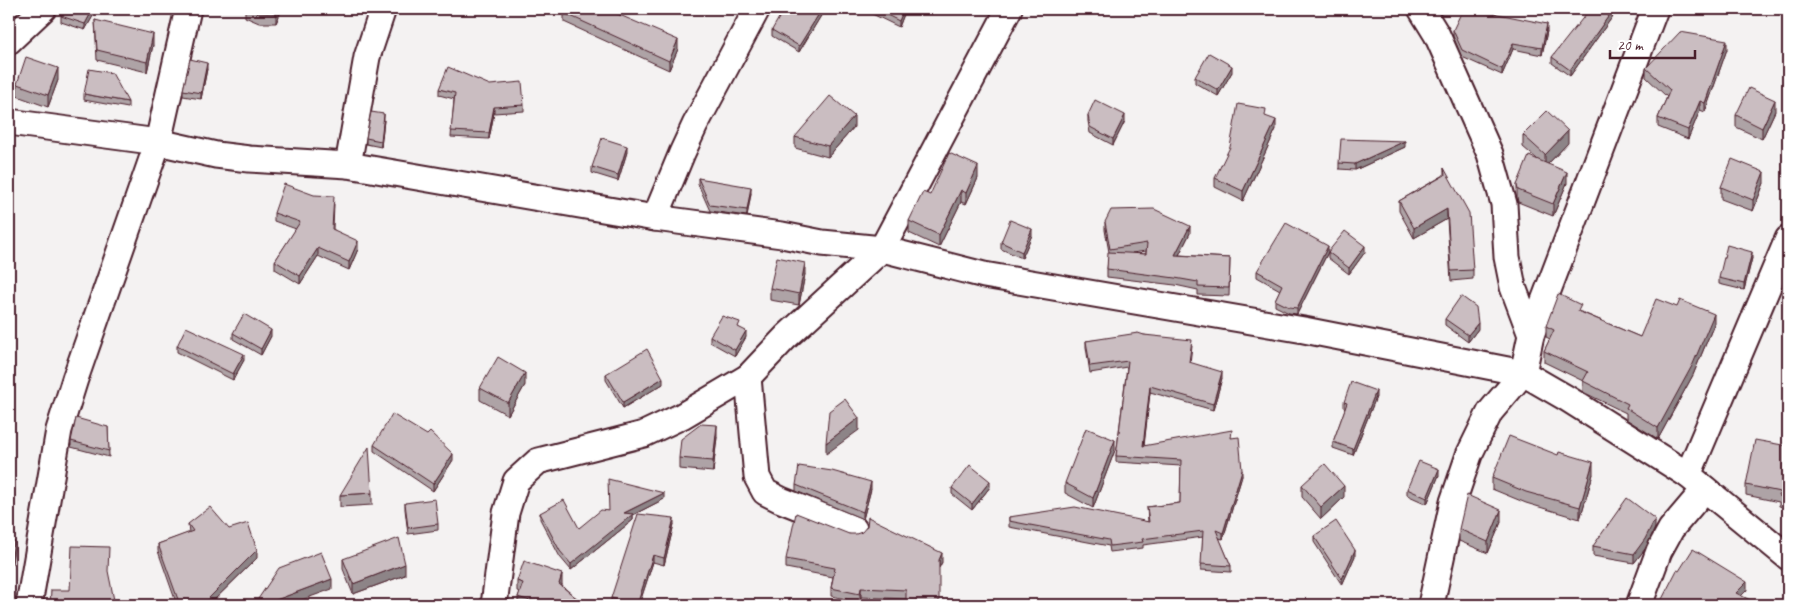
<svg xmlns="http://www.w3.org/2000/svg" width="1797" height="614" viewBox="0 0 1797 614" font-family="Caveat,sans-serif">
  <style>
    .lines { fill: none; stroke-linecap: round; stroke-linejoin: round }
    .street-casing { stroke: #4a1f2b; stroke-width: 29 }
    .street { stroke: #fff; stroke-width: 25 }
    .wall { fill: #aea3a6; stroke: #4a1f2b; fill-rule: evenodd }
    .shaded-wall { fill: #8d8487; stroke: #4a1f2b }
    .building { fill: #cabdc1; stroke: #4a1f2b }
  </style>
  <rect width="100%" height="100%" fill="#f4f2f2"/>
  <filter id="ink" filterUnits="userSpaceOnUse"><feTurbulence type="fractalNoise" baseFrequency=".02" numOctaves="2"/><feDisplacementMap in="SourceGraphic" scale="10" xChannelSelector="R" yChannelSelector="G"/><feConvolveMatrix kernelMatrix="1 2 1 2 8 2 1 2 1" color-interpolation-filters="sRGB"/></filter>
  <g filter="url(#ink)">
    <g class="lines">
      <g class="street-casing">
        <g id="street">
          <polyline points="1421,9 1437,35 1490,154 1504,204 1507,257 1513,287 1531,335"/>
          <polyline points="9,41 43,9"/>
          <polyline points="9,122 158,142 216,155 249,159 348,165 655,218 782,235 822,243 882,249 984,275 1304,330 1523,373 1568,399 1688,475 1788,557"/>
          <polyline points="348,165 367,57 383,9"/>
          <polyline points="655,218 682,153 695,125 757,9"/>
          <polyline points="748,377 757,477 765,492 781,500 854,529"/>
          <polyline points="1688,475 1788,239"/>
          <polyline points="29,605 59,430 75,379 158,142 188,9"/>
          <polyline points="494,605 506,513 516,481 538,461 644,434 682,416 748,377 786,337 882,249 1009,9"/>
          <polyline points="1431,605 1453,502 1469,455 1490,412 1523,373 1531,335 1655,9"/>
          <polyline points="1639,605 1659,551 1671,529 1705,489"/>
        </g>
      </g>
      <use href="#street" class="street"/>
    </g>
    <g class="wall">
      <polygon points="97,9 85,30 61,22 61,16"/>
      <polygon points="245,9 282,9 276,23 259,23 245,17"/>
      <polygon points="622,9 619,15 678,49 669,70 564,22 564,13"/>
      <polygon points="825,9 799,52 772,36 772,30"/>
      <polygon points="862,9 906,9 899,27"/>
      <polygon points="1613,16 1570,76 1552,63 1552,57"/>
      <polygon points="95,20 153,45 147,72 97,60"/>
      <polygon points="1453,30 1547,31 1542,55 1513,49 1502,75 1462,57 1453,36"/>
      <polygon points="1727,49 1705,112 1700,110 1688,139 1658,127 1658,118 1667,97 1646,77 1646,68"/>
      <polygon points="207,69 201,99 183,96 183,90"/>
      <polygon points="1232,72 1218,96 1195,83 1195,77"/>
      <polygon points="58,80 48,107 17,96 17,84"/>
      <polygon points="439,89 524,105 524,111 494,113 489,139 451,137 454,99 439,95"/>
      <polygon points="84,94 128,102 128,108 84,100"/>
      <polygon points="1775,111 1762,139 1736,127 1736,115"/>
      <polygon points="1088,115 1125,121 1113,145 1090,133 1088,121"/>
      <polygon points="384,120 381,147 366,144 366,138"/>
      <polygon points="854,127 828,157 795,148 795,137"/>
      <polygon points="1276,129 1243,201 1215,187 1215,178"/>
      <polygon points="1523,135 1568,143 1548,164 1567,183 1553,216 1518,202 1517,197 1517,185 1537,159 1523,147"/>
      <polygon points="1405,147 1355,170 1339,169 1339,163"/>
      <polygon points="627,152 618,181 592,173 592,167"/>
      <polygon points="1444,168 1473,270 1473,279 1451,281 1447,219 1414,238 1399,211 1399,201 1444,175"/>
      <polygon points="698,178 751,193 747,216 710,211 698,184"/>
      <polygon points="978,178 966,204 961,202 939,247 909,233 909,221 930,195"/>
      <polygon points="1764,183 1753,211 1721,199 1721,187"/>
      <polygon points="334,204 333,229 358,249 349,270 318,256 300,284 275,269 275,261 296,229 274,221 274,213"/>
      <path d="M1105 222 1190 233 1179 255 1230 258 1229 296 1198 295V290L1175 285 1107 277V269L1109 252 1105 230ZM1146 251V254L1132 253Z"/>
      <polygon points="1032,235 1022,258 1001,249 1001,242"/>
      <polygon points="1328,252 1365,252 1349,274 1328,258"/>
      <polygon points="1328,252 1297,314 1289,313 1275,306 1275,300 1280,290 1257,277 1257,271"/>
      <polygon points="1752,258 1744,290 1719,284 1719,278"/>
      <polygon points="805,274 799,305 770,300 770,288"/>
      <polygon points="1581,312 1640,337 1714,324 1693,375 1658,439 1626,419 1626,413 1583,392 1583,381 1544,362 1544,351 1550,339 1546,337 1546,326"/>
      <polygon points="1445,319 1478,329 1468,342 1445,325"/>
      <polygon points="740,328 746,337 735,356 710,342 710,336"/>
      <polygon points="233,333 271,336 261,355 233,339"/>
      <polygon points="1144,335 1192,346 1190,363 1222,378 1213,410 1150,392 1144,446 1232,438 1242,476 1223,539 1219,538 1231,566 1231,572 1201,570 1203,537 1143,545 1143,548 1110,552 1109,546 1009,527 1009,517 1148,522 1147,507 1180,503 1181,466 1116,462 1116,456 1127,367 1090,373 1086,347 1086,341"/>
      <polygon points="177,346 244,360 233,380 177,352"/>
      <polygon points="606,374 663,384 623,408 606,380"/>
      <polygon points="525,385 508,415 480,400 480,388"/>
      <polygon points="1376,397 1353,455 1333,448 1333,442 1345,409 1344,408 1344,402"/>
      <polygon points="108,427 109,457 71,447 71,441"/>
      <polygon points="717,437 713,472 679,469 679,458"/>
      <polygon points="374,445 453,460 433,491 374,451"/>
      <polygon points="1788,446 1788,508 1779,506 1779,502 1746,495 1746,485"/>
      <polygon points="1115,450 1093,508 1065,493 1065,483"/>
      <polygon points="1593,474 1580,519 1526,503 1492,489 1492,478"/>
      <polygon points="1439,475 1427,504 1407,495 1407,489"/>
      <polygon points="796,485 871,489 863,519 796,491"/>
      <polygon points="1302,485 1344,497 1321,519 1302,497"/>
      <polygon points="990,487 972,510 952,494 952,488"/>
      <polygon points="372,493 372,505 340,507 340,495"/>
      <polygon points="664,499 633,515 633,520 571,570 560,557 540,519 540,513 579,528 609,511"/>
      <polygon points="405,503 438,524 438,530 408,534 405,509"/>
      <polygon points="1501,522 1488,553 1459,541 1459,529"/>
      <polygon points="188,524 229,529 257,558 209,605 177,605 158,551 158,544 189,533"/>
      <polygon points="674,524 664,565 653,562 639,605 615,605 611,604 611,598"/>
      <polygon points="1655,528 1645,549 1634,563 1593,556 1593,546"/>
      <polygon points="849,534 942,562 939,568 906,599 861,597 860,602 831,596 831,588 833,577 786,568 786,559"/>
      <polygon points="1314,536 1355,556 1342,585 1314,542"/>
      <polygon points="343,559 405,575 353,594 343,569"/>
      <polygon points="517,581 562,584 562,586 585,605 518,605 518,597 520,592 517,591"/>
    </g>
    <g class="shaded-wall">
      <polygon points="93,9 97,9 85,30 85,24"/>
      <polygon points="278,9 282,9 276,23 276,14"/>
      <polygon points="617,9 622,9 615,22 615,13"/>
      <polygon points="822,9 825,9 799,52 799,46"/>
      <polygon points="904,9 906,9 899,27 899,21"/>
      <polygon points="1613,10 1613,16 1570,76 1570,70"/>
      <polygon points="1547,24 1547,31 1542,55 1542,48"/>
      <polygon points="153,34 153,45 147,72 147,62"/>
      <polygon points="678,40 678,49 669,70 669,61"/>
      <polygon points="1727,40 1727,49 1705,112 1705,103"/>
      <polygon points="1513,43 1513,49 1502,75 1502,69"/>
      <polygon points="207,63 207,69 201,99 201,93"/>
      <polygon points="1232,66 1232,72 1218,96 1218,90"/>
      <polygon points="58,68 58,80 48,107 48,95"/>
      <polygon points="1775,100 1775,111 1762,139 1762,128"/>
      <polygon points="1700,101 1700,110 1688,139 1688,130"/>
      <polygon points="494,107 494,113 489,139 489,133"/>
      <polygon points="384,114 384,120 381,147 381,141"/>
      <polygon points="1125,115 1125,121 1113,145 1113,139"/>
      <polygon points="854,116 854,127 828,157 828,146"/>
      <polygon points="1276,120 1276,129 1243,201 1243,191"/>
      <polygon points="1568,131 1568,143 1545,167 1545,155"/>
      <polygon points="1405,141 1405,147 1355,170 1355,164"/>
      <polygon points="627,146 627,152 618,181 618,175"/>
      <polygon points="978,166 978,178 966,204 966,193"/>
      <polygon points="14,171 14,182 9,220 9,208"/>
      <polygon points="1567,172 1567,183 1553,216 1553,204"/>
      <polygon points="1764,172 1764,183 1753,211 1753,200"/>
      <polygon points="751,187 751,193 747,216 747,210"/>
      <polygon points="961,190 961,202 939,247 939,235"/>
      <polygon points="1447,209 1447,219 1414,238 1414,228"/>
      <polygon points="1190,226 1190,233 1175,263 1175,255"/>
      <polygon points="1032,229 1032,235 1022,258 1022,252"/>
      <polygon points="358,241 358,249 349,270 349,262"/>
      <polygon points="1328,246 1328,252 1297,314 1297,308"/>
      <polygon points="1365,246 1365,252 1349,274 1349,268"/>
      <polygon points="318,248 318,256 300,284 300,276"/>
      <polygon points="1752,252 1752,258 1744,290 1744,284"/>
      <polygon points="805,263 805,274 799,305 799,294"/>
      <polygon points="1714,314 1714,324 1693,375 1658,439 1658,428"/>
      <polygon points="1478,323 1478,329 1468,342 1468,335"/>
      <polygon points="271,330 271,336 261,355 261,349"/>
      <polygon points="746,331 746,337 735,356 735,350"/>
      <polygon points="244,354 244,360 233,380 233,374"/>
      <polygon points="1222,372 1222,378 1213,410 1213,404"/>
      <polygon points="525,373 525,385 508,415 508,403"/>
      <polygon points="663,378 663,384 623,408 623,402"/>
      <polygon points="1150,386 1150,392 1143,452 1143,446"/>
      <polygon points="1376,391 1376,397 1353,455 1353,449"/>
      <polygon points="859,418 859,430 826,454 826,443"/>
      <polygon points="717,425 717,437 713,472 713,461"/>
      <polygon points="1115,440 1115,450 1093,508 1093,498"/>
      <polygon points="453,454 453,460 433,491 433,484"/>
      <polygon points="1593,462 1593,474 1580,519 1580,507"/>
      <polygon points="1439,469 1439,475 1427,504 1427,498"/>
      <polygon points="1242,470 1242,476 1223,539 1223,533"/>
      <polygon points="990,481 990,487 972,510 972,504"/>
      <polygon points="871,482 871,489 863,519 863,512"/>
      <polygon points="1344,486 1344,497 1321,519 1321,507"/>
      <polygon points="664,493 664,499 633,515 633,520 571,570 571,564 624,513"/>
      <polygon points="1501,510 1501,522 1488,553 1488,542"/>
      <polygon points="674,518 674,524 664,565 664,558"/>
      <polygon points="1655,519 1655,528 1645,549 1634,563 1634,554"/>
      <polygon points="14,541 14,549 9,586 9,577"/>
      <polygon points="257,550 257,558 209,605 202,605"/>
      <polygon points="1355,550 1355,556 1342,585 1342,579"/>
      <polygon points="942,553 942,562 939,568 939,560"/>
      <polygon points="653,555 653,562 639,605 637,605"/>
      <polygon points="405,564 405,575 353,594 353,584"/>
      <polygon points="562,574 562,584 559,594 559,584"/>
      <polygon points="332,579 332,589 288,605 276,605 276,600"/>
      <polygon points="1747,582 1747,590 1736,601 1736,593"/>
      <polygon points="861,588 861,597 860,602 860,594"/>
    </g>
    <g class="building">
      <polygon points="63,9 93,9 85,24 61,16"/>
      <polygon points="248,9 278,9 276,14 259,13"/>
      <polygon points="566,9 617,9 615,13 678,40 669,61 564,13"/>
      <polygon points="784,9 822,9 799,46 772,30"/>
      <polygon points="875,9 904,9 899,21"/>
      <polygon points="1463,9 1473,9 1547,24 1542,48 1513,43 1502,69 1462,50 1453,30"/>
      <polygon points="1590,9 1611,9 1613,10 1570,70 1552,57"/>
      <polygon points="95,20 153,34 147,62 97,50"/>
      <polygon points="1680,32 1727,40 1705,103 1700,101 1688,130 1658,118 1670,90 1646,68"/>
      <polygon points="1209,53 1232,66 1218,90 1195,77"/>
      <polygon points="26,57 58,68 48,95 17,84"/>
      <polygon points="190,59 207,63 201,93 183,90"/>
      <polygon points="448,67 490,85 522,82 524,105 494,107 489,133 451,131 455,93 439,89"/>
      <polygon points="89,69 112,73 128,102 84,94"/>
      <polygon points="1749,88 1775,100 1762,128 1736,115"/>
      <polygon points="830,96 854,116 828,146 795,137"/>
      <polygon points="1095,100 1125,115 1113,139 1090,127 1088,115"/>
      <polygon points="1238,104 1266,109 1265,116 1276,120 1243,191 1215,178 1230,147"/>
      <polygon points="1547,111 1568,131 1545,155 1523,135"/>
      <polygon points="371,112 384,114 381,141 366,138"/>
      <polygon points="602,138 627,146 618,175 592,167"/>
      <polygon points="1341,139 1405,141 1355,164 1339,163"/>
      <polygon points="949,153 978,166 966,193 961,190 939,235 909,221 923,192 930,195"/>
      <polygon points="1529,156 1567,172 1553,204 1518,190 1517,185"/>
      <polygon points="1732,159 1764,172 1753,200 1721,187"/>
      <polygon points="1444,168 1469,213 1473,270 1451,271 1447,209 1414,228 1399,201 1445,175"/>
      <polygon points="9,170 14,171 9,208"/>
      <polygon points="698,178 751,187 747,210 710,205"/>
      <polygon points="284,184 314,195 334,196 332,229 358,241 349,262 318,248 300,276 275,261 300,222 274,213"/>
      <polygon points="1154,209 1190,226 1175,255 1230,258 1229,288 1198,287 1198,282 1175,278 1107,269 1108,252 1146,254 1147,243 1110,249 1105,222 1111,210"/>
      <polygon points="1010,220 1032,229 1022,252 1001,242"/>
      <polygon points="1286,223 1328,246 1297,308 1289,307 1275,300 1282,285 1257,271"/>
      <polygon points="1345,231 1365,246 1349,268 1328,252"/>
      <polygon points="1727,245 1752,252 1744,284 1719,278"/>
      <polygon points="777,257 805,263 799,294 770,288"/>
      <polygon points="1558,294 1581,305 1578,311 1640,337 1656,299 1677,307 1680,300 1714,314 1693,364 1658,428 1626,408 1628,404 1583,381 1588,372 1544,351 1554,330 1546,326"/>
      <polygon points="1461,296 1476,307 1478,323 1468,335 1445,319"/>
      <polygon points="244,314 271,330 261,349 233,333"/>
      <polygon points="722,316 740,322 738,327 746,331 735,350 710,336"/>
      <polygon points="186,327 244,354 233,374 177,346"/>
      <polygon points="1138,333 1144,335 1192,340 1189,362 1222,372 1213,404 1150,386 1143,446 1232,430 1231,438 1239,437 1242,470 1223,533 1216,530 1231,566 1201,564 1203,531 1142,539 1143,542 1110,546 1109,540 1009,521 1009,517 1075,507 1149,522 1147,507 1180,503 1181,460 1116,456 1128,361 1090,366 1086,341"/>
      <polygon points="647,349 663,378 623,402 606,374"/>
      <polygon points="498,357 525,373 508,403 480,388"/>
      <polygon points="1351,382 1376,391 1353,449 1333,442 1347,403 1344,402"/>
      <polygon points="845,399 859,418 826,443 829,411"/>
      <polygon points="392,414 427,435 430,432 453,454 433,484 374,445"/>
      <polygon points="76,418 108,427 109,451 71,441"/>
      <polygon points="701,424 717,425 713,461 679,458 681,439"/>
      <polygon points="1086,428 1115,440 1093,498 1065,483"/>
      <polygon points="1509,436 1558,455 1559,452 1593,462 1580,507 1526,492 1492,478"/>
      <polygon points="1755,440 1788,446 1788,498 1779,496 1780,492 1746,485"/>
      <polygon points="369,447 372,493 340,495"/>
      <polygon points="1419,461 1439,469 1427,498 1407,489"/>
      <polygon points="1325,464 1344,486 1321,507 1302,485"/>
      <polygon points="970,465 990,481 972,504 952,488"/>
      <polygon points="799,466 832,471 871,482 863,512 796,485"/>
      <polygon points="608,479 664,493 624,513 633,514 571,564 560,551 540,513 564,500 579,528 601,510 609,511"/>
      <polygon points="1467,495 1501,510 1488,542 1459,529"/>
      <polygon points="1627,498 1655,519 1645,539 1634,554 1593,546"/>
      <polygon points="435,499 438,524 408,528 405,503"/>
      <polygon points="210,507 229,529 248,523 257,550 202,605 180,605 158,544 193,531 188,524"/>
      <polygon points="796,513 849,534 856,534 862,532 867,526 868,517 942,553 939,560 939,605 906,605 906,590 861,588 860,594 831,588 835,568 786,559"/>
      <polygon points="638,514 674,518 664,558 653,555 637,605 636,605 611,598"/>
      <polygon points="1336,521 1355,550 1342,579 1314,536"/>
      <polygon points="399,538 405,564 353,584 343,559"/>
      <polygon points="9,540 14,541 9,577"/>
      <polygon points="72,546 109,547 108,571 115,605 50,605 51,590 70,590"/>
      <polygon points="1693,549 1747,582 1736,593 1760,605 1659,605 1677,570 1679,571"/>
      <polygon points="321,552 332,579 276,600 283,605 254,605 279,568"/>
      <polygon points="524,561 562,574 559,584 585,605 548,605 544,602 544,605 542,605 518,597 523,583 517,581"/>
    </g>
  </g>
  <rect width="1797" height="614" fill="none" stroke="#fff" stroke-width="30"/>
  <rect x="15" y="15" width="1767" height="584" fill="none" stroke="#4a1f2b" stroke-width="2" filter="url(#ink)"/>
  <path d="M1610 50v8h85v-8" fill="none" stroke="#4a1f2b" stroke-width="2.5"/>
  <text x="1617" y="50" font-size="15" fill="#4a1f2b" stroke="#ffffff" stroke-width="4" paint-order="stroke">20 m</text>
</svg>
